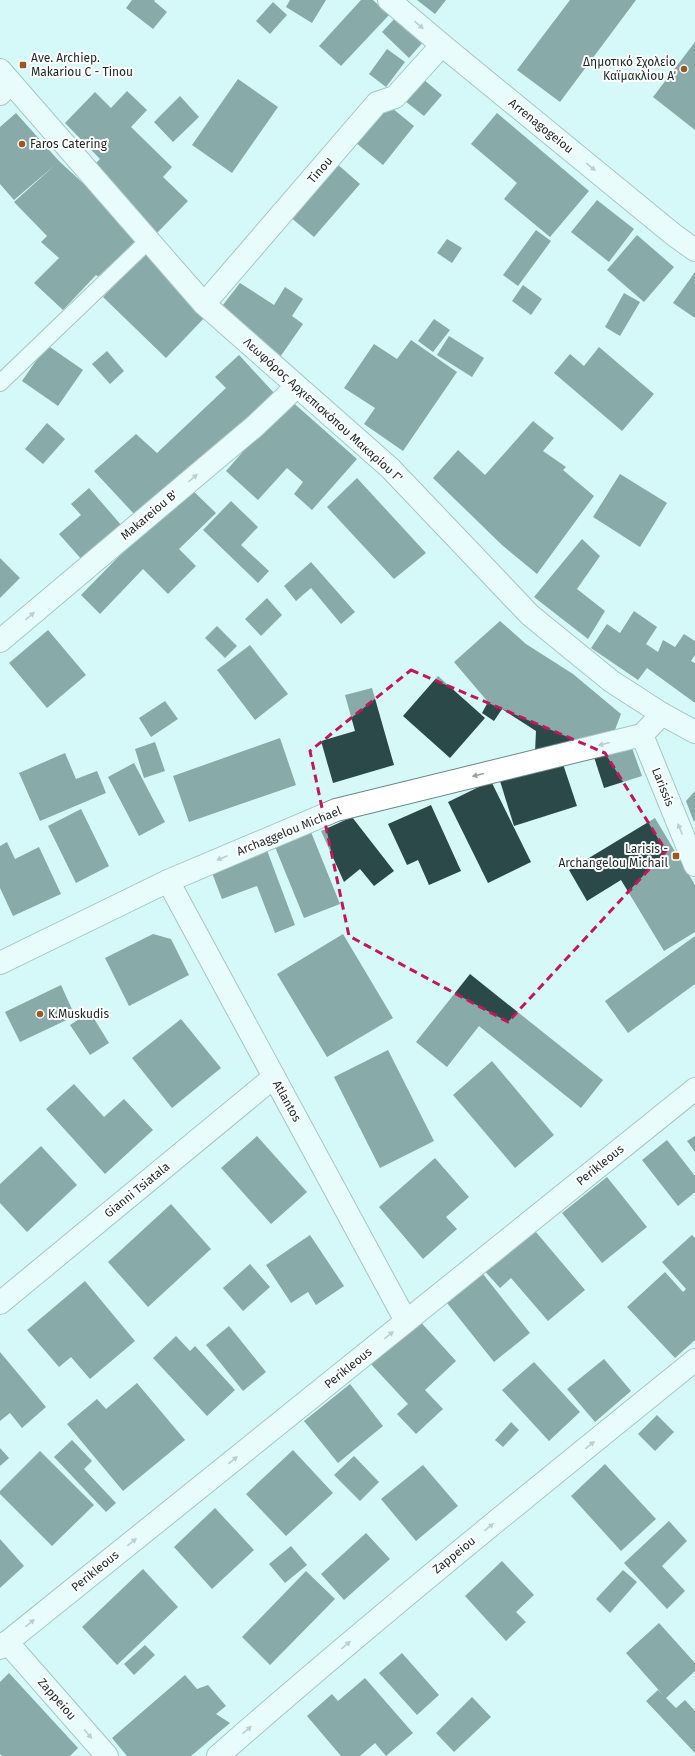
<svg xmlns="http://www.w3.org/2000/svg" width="695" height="1756" viewBox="0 0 695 1756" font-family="'Fira Sans',sans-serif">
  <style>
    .building { fill: #2a4948 }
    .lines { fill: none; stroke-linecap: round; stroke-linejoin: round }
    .service-casing { stroke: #698988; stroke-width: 18 }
    .pedestrian-casing { stroke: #698988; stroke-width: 24 }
    .minor-casing { stroke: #698988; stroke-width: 24 }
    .tertiary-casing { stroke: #698988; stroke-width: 24 }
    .service { stroke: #fff; stroke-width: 16 }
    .pedestrian { stroke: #fff; stroke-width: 22 }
    .minor { stroke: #fff; stroke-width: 22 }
    .tertiary { stroke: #fff; stroke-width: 22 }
    .oneway { fill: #989e9e }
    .marked { fill: none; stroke: #c2185b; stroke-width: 3; stroke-dasharray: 8 5; stroke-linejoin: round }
    .poi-dot { fill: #9a5826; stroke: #fefefe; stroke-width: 1.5 }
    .labels { text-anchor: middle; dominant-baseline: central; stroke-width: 4; stroke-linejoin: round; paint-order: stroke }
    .poi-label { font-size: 12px; fill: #1a2827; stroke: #fefefe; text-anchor: start }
    .street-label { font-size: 12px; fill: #1a2827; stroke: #fefefe }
  </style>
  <rect width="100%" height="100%" fill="#d6f9f8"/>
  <g class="building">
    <polygon points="132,0 155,0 154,1 167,12 153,29 126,8"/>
    <polygon points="290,0 326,0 312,23 286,7"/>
    <polygon points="361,0 373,0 389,15 341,66 319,46"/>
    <polygon points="417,0 446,0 435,14"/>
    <polygon points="570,0 636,0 560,102 517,70"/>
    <polygon points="273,2 287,15 270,34 256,21"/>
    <polygon points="398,15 424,41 409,58 382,32"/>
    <polygon points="695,42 695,130 653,97"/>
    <polygon points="387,49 405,62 386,87 369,74"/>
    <polygon points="238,79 278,107 232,173 192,145"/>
    <polygon points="423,79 442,95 424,116 405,101"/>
    <polygon points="127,91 147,110 131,127 172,167 163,177 188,201 157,233 90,169 100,159 65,123 95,92 111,108"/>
    <polygon points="180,96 199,117 173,142 154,122"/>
    <polygon points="387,104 414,126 383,165 356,143"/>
    <polygon points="16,113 59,161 140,236 100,278 96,275 63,310 34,283 59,258 41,242 47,236 14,202 55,165 14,200 0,184 0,127"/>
    <polygon points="497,113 589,191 550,237 504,199 517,183 471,144"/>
    <polygon points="336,163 360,184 314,237 289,216"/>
    <polygon points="597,200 634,229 609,262 571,232"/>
    <polygon points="536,230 551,241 518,286 503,275"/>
    <polygon points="637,235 674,267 644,302 607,270"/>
    <polygon points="447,239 462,248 452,263 437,253"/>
    <polygon points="145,253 208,314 166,358 103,297"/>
    <polygon points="695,272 695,318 673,303"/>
    <polygon points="240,283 274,305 285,287 303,299 292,316 303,324 280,357 219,310"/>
    <polygon points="523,285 542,299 531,315 512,301"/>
    <polygon points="624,293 640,302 620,336 605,327"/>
    <polygon points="434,319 450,330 433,352 418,341"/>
    <polygon points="449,336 484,358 472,377 437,355"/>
    <polygon points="411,340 457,372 403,451 364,424 375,408 344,388 374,344 397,359"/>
    <polygon points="47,345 83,370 58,406 22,381"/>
    <polygon points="599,347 654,394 622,431 554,373 570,354 584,366"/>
    <polygon points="107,351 124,371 110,384 92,364"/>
    <polygon points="239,355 275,394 135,515 94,471 136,434 157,453 226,388 215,377"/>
    <polygon points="289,399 357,459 312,510 294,494 303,482 287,468 258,500 226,471"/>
    <polygon points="533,421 554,438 543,451 566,467 563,470 594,496 537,574 502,545 433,478 458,450 485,475"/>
    <polygon points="47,423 65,439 43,464 25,449"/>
    <polygon points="620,474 667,503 640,547 593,517"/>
    <polygon points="357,478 426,553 394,579 327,507"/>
    <polygon points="188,486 216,513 179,549 196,566 168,594 143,569 100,614 81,595"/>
    <polygon points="89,488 122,526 83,561 59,534 81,515 71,504"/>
    <polygon points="231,501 258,527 241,545 269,571 258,583 203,530"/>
    <polygon points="582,539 600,556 577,589 605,611 588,639 534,597"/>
    <polygon points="0,558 20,578 0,598"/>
    <polygon points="311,562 355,612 341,624 311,588 296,601 284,586"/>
    <polygon points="267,598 282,615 261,636 245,619"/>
    <polygon points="634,611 657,627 646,644 658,652 663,640 675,647 684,634 695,641 695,655 691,661 695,663 695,703 647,668 638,680 591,648 607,624 620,633"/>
    <polygon points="500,621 526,644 573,674 621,714 613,735 535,752 536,731 502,709 494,721 482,713 488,702 454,662"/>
    <polygon points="217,626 237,646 225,658 205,638"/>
    <polygon points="48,630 86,675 47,708 9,663"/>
    <polygon points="250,645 288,694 255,720 217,670"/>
    <polygon points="438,676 485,718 450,758 403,716"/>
    <polygon points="372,688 394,765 333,783 321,741 355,731 345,695"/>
    <polygon points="165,701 178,719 151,737 139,718"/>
    <polygon points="280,738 296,785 189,822 173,776"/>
    <polygon points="155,742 165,771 144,778 135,749"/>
    <polygon points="631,745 642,776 604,788 594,757"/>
    <polygon points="65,753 76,779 97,771 106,793 40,821 19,773"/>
    <polygon points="562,761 577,806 514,826 500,781"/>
    <polygon points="134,763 165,822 139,836 108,777"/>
    <polygon points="491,781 531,862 488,883 448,802"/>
    <polygon points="695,791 695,820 694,822 686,801"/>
    <polygon points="431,805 461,871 429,885 418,860 407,865 388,824"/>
    <polygon points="81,809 109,866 76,883 48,826"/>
    <polygon points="352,817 394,871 374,886 360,869 344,882 321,831"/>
    <polygon points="655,818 695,885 695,932 664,951 621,880 587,901 569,870"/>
    <polygon points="309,827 340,904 304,918 273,842"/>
    <polygon points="7,842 15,859 39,847 61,894 13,916 0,888 0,846"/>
    <polygon points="265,845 295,925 275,933 257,886 222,899 209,865"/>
    <polygon points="153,934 171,939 189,975 129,1006 105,958"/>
    <polygon points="343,934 393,1018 327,1057 277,974"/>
    <polygon points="695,936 695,984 628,1033 605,1001"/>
    <polygon points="470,974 603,1080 581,1108 479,1026 447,1067 416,1042"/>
    <polygon points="61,985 75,1016 20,1042 5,1012"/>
    <polygon points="90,1012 109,1043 90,1055 70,1025"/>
    <polygon points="181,1019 221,1068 172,1108 132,1058"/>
    <polygon points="388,1050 434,1141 380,1168 334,1077"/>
    <polygon points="492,1061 554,1135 515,1168 453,1095"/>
    <polygon points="74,1084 104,1117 124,1099 153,1130 105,1174 46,1109"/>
    <polygon points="257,1136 307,1192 271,1224 221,1168"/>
    <polygon points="695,1136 695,1152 687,1141"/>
    <polygon points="667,1140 695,1176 695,1192 678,1206 642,1160"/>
    <polygon points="41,1146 77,1185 27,1232 0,1203 0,1184"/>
    <polygon points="435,1158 469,1197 446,1217 457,1229 423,1259 379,1207"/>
    <polygon points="607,1177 647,1227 602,1263 562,1213"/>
    <polygon points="171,1204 211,1249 148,1307 108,1262"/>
    <polygon points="530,1225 585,1290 548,1321 511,1278 500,1288 481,1267"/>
    <polygon points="310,1235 344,1286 316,1305 308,1292 291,1303 266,1265"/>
    <polygon points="692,1235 695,1238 695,1340 675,1358 627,1307 665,1272 683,1292 686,1289 662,1262"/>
    <polygon points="250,1264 270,1287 243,1311 223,1288"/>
    <polygon points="479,1269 530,1333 494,1362 443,1298"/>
    <polygon points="85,1281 135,1341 90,1379 71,1357 59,1367 27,1330"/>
    <polygon points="417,1318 456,1361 425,1390 443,1409 416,1434 397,1414 408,1404 369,1362"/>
    <polygon points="229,1326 266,1372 243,1391 206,1345"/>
    <polygon points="176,1336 190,1351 195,1346 235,1390 207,1416 153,1358"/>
    <polygon points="0,1352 46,1407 22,1428 10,1413 0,1421"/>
    <polygon points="604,1359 631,1391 595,1422 567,1389"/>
    <polygon points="534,1362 580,1412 549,1441 502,1390"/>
    <polygon points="137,1383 185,1440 123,1491 67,1424 97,1399 106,1409"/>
    <polygon points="350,1384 383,1426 338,1463 304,1421"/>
    <polygon points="657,1415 674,1432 655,1451 638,1434"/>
    <polygon points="511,1422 519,1430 503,1447 495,1440"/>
    <polygon points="72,1440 92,1461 84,1469 116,1503 106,1512 54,1457"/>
    <polygon points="0,1448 9,1458 0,1466"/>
    <polygon points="293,1450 333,1493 286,1536 246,1494"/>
    <polygon points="40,1451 94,1505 52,1546 0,1494 0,1491"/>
    <polygon points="354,1456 379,1482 360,1501 334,1475"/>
    <polygon points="605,1464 656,1519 621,1551 571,1496"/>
    <polygon points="423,1465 458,1506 416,1541 381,1499"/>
    <polygon points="215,1508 254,1550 212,1589 174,1547"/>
    <polygon points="669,1521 687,1541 662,1566 685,1591 667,1609 624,1563"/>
    <polygon points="366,1533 390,1559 344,1600 321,1574"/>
    <polygon points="0,1539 24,1566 0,1588"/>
    <polygon points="291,1546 307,1565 285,1583 269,1564"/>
    <polygon points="502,1561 534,1595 516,1612 526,1622 506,1641 465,1596"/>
    <polygon points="143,1569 178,1607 117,1665 82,1627"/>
    <polygon points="623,1570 637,1582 610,1613 596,1599"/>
    <polygon points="306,1571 335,1599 270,1665 242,1637"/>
    <polygon points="659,1623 695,1663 695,1671 666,1698 676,1708 685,1700 695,1711 695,1753 646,1701 658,1690 663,1695 626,1653"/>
    <polygon points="145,1645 155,1655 134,1675 124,1664"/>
    <polygon points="402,1653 439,1695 417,1715 379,1673"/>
    <polygon points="9,1673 78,1748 70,1756 2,1756 0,1754 0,1682"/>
    <polygon points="185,1675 197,1689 208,1685 226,1706 216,1714 230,1723 191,1756 127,1756 112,1738"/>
    <polygon points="365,1678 413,1733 386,1756 375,1743 360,1756 341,1756 307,1716 332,1694 338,1701"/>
    <polygon points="472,1697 491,1717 454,1752 436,1733"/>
  </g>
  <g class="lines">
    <g class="service-casing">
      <polyline id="service" points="0,383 148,241"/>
    </g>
    <g class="pedestrian-casing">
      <polyline id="pedestrian" points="0,94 11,83"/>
    </g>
    <g class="minor-casing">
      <g id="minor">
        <polyline points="389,0 442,45 674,235 695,250"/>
        <polyline points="204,304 377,103 395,97 442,45"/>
        <polyline points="0,641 255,426 296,387"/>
        <polyline points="642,735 695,865"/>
        <polyline points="168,881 406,1321"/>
        <polyline points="0,1303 274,1077"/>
        <polyline points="7,1642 107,1756"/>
        <polyline points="0,1648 695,1089"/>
        <path d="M218 1756C373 1620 534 1490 695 1360"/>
      </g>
    </g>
    <g class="tertiary-casing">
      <g id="tertiary">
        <polyline points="0,70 204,304 390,468 530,615 611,681 662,714 695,732"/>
        <polyline points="0,963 168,881 336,810 642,735 662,714"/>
      </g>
    </g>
    <use href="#service" class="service"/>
    <use href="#pedestrian" class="pedestrian"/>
    <use href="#minor" class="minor"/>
    <use href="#tertiary" class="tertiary"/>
  </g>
  <defs><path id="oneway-solid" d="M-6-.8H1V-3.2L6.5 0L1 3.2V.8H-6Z"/></defs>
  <g class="oneway">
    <use href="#oneway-solid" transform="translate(419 25) rotate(41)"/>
    <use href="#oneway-solid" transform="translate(591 167) rotate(39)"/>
    <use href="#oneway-solid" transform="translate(193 478) rotate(-40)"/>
    <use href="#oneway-solid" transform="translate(30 616) rotate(-40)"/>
    <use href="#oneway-solid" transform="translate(604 744) rotate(166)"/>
    <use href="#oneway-solid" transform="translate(478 775) rotate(166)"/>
    <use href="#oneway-solid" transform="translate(680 829) rotate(-112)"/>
    <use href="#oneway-solid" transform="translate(222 858) rotate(157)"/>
    <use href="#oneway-solid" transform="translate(389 1335) rotate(-39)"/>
    <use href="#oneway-solid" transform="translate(590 1445) rotate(-39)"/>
    <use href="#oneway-solid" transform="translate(233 1460) rotate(-39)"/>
    <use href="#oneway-solid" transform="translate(489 1527) rotate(-39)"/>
    <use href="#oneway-solid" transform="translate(132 1542) rotate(-39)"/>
    <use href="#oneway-solid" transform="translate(30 1623) rotate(-39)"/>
    <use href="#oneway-solid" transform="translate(346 1645) rotate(-40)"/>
    <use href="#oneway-solid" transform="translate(247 1730) rotate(-41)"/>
    <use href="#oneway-solid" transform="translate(88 1734) rotate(49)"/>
  </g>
  <path d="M0 0H695V1756H0ZM411 670 605 753 666 851 508 1022 349 936 310 751Z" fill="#d6f9f8" fill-opacity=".55" fill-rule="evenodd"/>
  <path class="marked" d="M411 670 605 753 666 851 508 1022 349 936 310 751Z"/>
  <g class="poi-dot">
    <rect x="19" y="61" width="8" height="8" rx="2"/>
    <circle cx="684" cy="69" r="4"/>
    <circle cx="22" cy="144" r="4"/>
    <rect x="672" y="852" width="8" height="8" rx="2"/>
    <circle cx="40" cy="1014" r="4"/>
  </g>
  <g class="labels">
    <g class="poi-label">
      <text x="31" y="58">Ave. Archiep.<tspan x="31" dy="14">Makariou C - Tinou</tspan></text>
      <text x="676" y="62" text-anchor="end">Δημοτικό Σχολείο<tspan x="676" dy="14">Καϊμακλίου Α΄</tspan></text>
      <text x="30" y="144">Faros Catering</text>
      <text x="668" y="849" text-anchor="end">Larisis -<tspan x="668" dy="14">Archangelou Michail</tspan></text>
      <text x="48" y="1014">K.Muskudis</text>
    </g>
    <g class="street-label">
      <text transform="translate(541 126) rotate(39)">Arrenagogeiou</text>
      <text transform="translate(320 170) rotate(-49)">Tinou</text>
      <text transform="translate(323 410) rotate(42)">Λεωφόρος Αρχιεπισκόπου Μακαρίου Γ'</text>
      <text transform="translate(149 515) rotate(-40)">Makareiou B'</text>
      <text transform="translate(663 787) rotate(68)">Larissis</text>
      <text transform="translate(289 831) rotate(-22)">Archaggelou Michael</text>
      <text transform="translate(287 1101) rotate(61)">Atlantos</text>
      <text transform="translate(600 1165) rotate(-39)">Perikleous</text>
      <text transform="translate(137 1190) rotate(-39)">Gianni Tsiatala</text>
      <text transform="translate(348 1368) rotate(-39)">Perikleous</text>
      <text transform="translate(454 1555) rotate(-39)">Zappeiou</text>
      <text transform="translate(95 1571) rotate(-39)">Perikleous</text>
      <text transform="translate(57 1699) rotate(49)">Zappeiou</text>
    </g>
  </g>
</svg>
